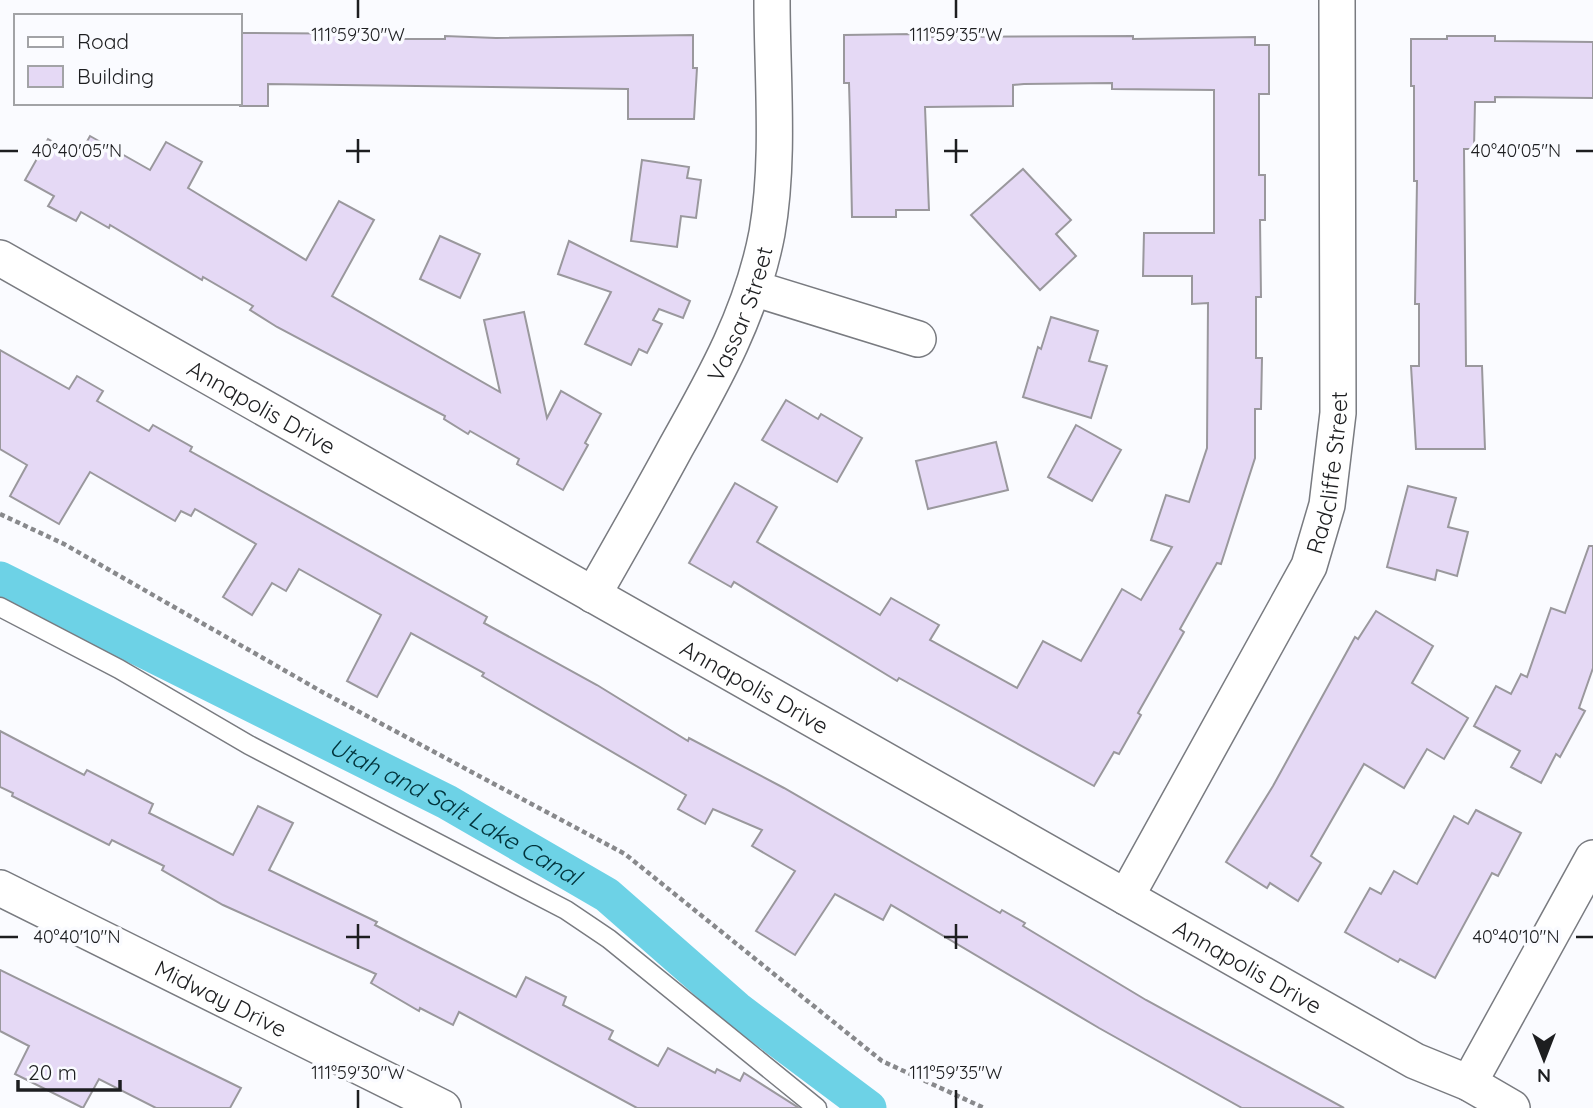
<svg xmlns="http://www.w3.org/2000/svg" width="1593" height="1108" viewBox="0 0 1593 1108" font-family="Quicksand,sans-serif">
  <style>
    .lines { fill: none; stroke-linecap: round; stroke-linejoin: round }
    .canal { stroke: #6dd2e6; stroke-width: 35 }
    .building { fill: #e5d9f5; stroke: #9a989d; stroke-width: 2 }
    .lane-casing { stroke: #797b80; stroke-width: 21 }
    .street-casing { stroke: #797b80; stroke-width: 38 }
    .path { stroke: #88898c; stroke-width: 4.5; stroke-dasharray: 5 3.5; stroke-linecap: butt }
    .lane { stroke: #fff; stroke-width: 18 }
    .street { stroke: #fff; stroke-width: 35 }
    .ticks { fill: none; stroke: #1d1e20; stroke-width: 2.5 }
    .labels { text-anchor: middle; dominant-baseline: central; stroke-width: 7; stroke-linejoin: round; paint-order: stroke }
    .street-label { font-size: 23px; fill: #1d1e20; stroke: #fafbff }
    .water-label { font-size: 24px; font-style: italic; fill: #00333b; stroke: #fafbff }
    .ticks-label { font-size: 18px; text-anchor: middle; fill: #1d1e20; stroke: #fafbff; stroke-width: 7; stroke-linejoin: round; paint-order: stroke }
  </style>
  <rect width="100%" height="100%" fill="#fafbff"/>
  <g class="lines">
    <path class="canal" id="s1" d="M0 579 447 802 607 895 737 1009 869 1108"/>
  </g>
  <g class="building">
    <polygon points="240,33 389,34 389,39 445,39 445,36 496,38 693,35 693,68 697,68 694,119 628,119 628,89 268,84 268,106 240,106"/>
    <polygon points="912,34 912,37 1133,36 1133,39 1255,37 1255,45 1269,45 1269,94 1259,94 1259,175 1265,175 1265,220 1260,220 1261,297 1256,297 1256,358 1262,358 1261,409 1255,409 1255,458 1221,564 1217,563 1180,629 1184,632 1138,713 1141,715 1119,754 1114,752 1094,786 899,678 897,681 734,582 731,587 689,563 735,483 777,507 757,542 880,615 891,598 939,625 930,640 1017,688 1043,641 1081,661 1122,589 1141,600 1172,547 1151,540 1166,495 1189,502 1207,448 1208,303 1192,304 1192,276 1143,276 1144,233 1214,233 1214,90 1112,89 1112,83 1024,84 1013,85 1013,106 925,107 929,210 896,210 896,217 852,217 850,119 849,83 844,83 844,35"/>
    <polygon points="1447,36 1495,36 1495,41 1593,42 1593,98 1495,97 1495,102 1475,102 1474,149 1464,149 1466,366 1482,366 1485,449 1416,449 1411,366 1419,366 1419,304 1415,304 1417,181 1414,181 1414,86 1411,86 1411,39 1447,39"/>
    <polygon points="90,136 150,170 166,142 202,162 188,188 306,260 339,201 374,220 332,296 500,392 484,320 524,312 547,418 561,391 601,414 585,443 588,445 563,490 517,464 519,459 470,431 468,434 444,419 445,416 277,327 250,310 253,306 203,277 202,280 110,225 109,228 81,212 76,221 48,206 54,196 25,180 48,139 79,156"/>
    <polygon points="642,160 689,167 687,178 701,180 696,218 681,216 677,247 631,241"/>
    <polygon points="1023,169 1071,220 1056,234 1076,256 1040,290 971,215"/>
    <polygon points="440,236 480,254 460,298 420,279"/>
    <polygon points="569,241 690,301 683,318 659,309 653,320 662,324 647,353 639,349 631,365 585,344 611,292 558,274"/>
    <polygon points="1051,317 1098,331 1089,361 1107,366 1091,418 1023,397 1038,347 1041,349"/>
    <polygon points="0,350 69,389 77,376 103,391 97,401 149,431 153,425 192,447 190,451 487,617 484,623 597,685 688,741 689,738 784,788 1000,913 1002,910 1025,923 1023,926 1146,1000 1344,1108 1242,1108 1099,1028 891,905 883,920 835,894 795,955 756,931 795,871 752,846 762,830 713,809 705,824 678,809 686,795 482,676 484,673 411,633 377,697 347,681 381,615 299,569 286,591 272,583 252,615 223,597 256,544 195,509 191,516 181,511 175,521 90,472 59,524 10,496 27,465 0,449"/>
    <polygon points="786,400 818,419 821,414 862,438 837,482 762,440"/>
    <polygon points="1076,425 1121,450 1092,501 1048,477"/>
    <polygon points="996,442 1008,490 928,509 916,461"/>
    <polygon points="1408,486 1456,498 1448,527 1468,532 1457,576 1437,570 1435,580 1387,567"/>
    <polygon points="1589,546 1593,546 1593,668 1579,708 1585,711 1560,757 1556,754 1541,783 1511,767 1520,751 1474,726 1496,686 1511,694 1521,674 1527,677 1551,608 1565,613"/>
    <polygon points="1376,611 1433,646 1412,683 1468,718 1444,759 1427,749 1404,788 1364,764 1311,856 1321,863 1298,901 1270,883 1267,888 1226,862 1273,786 1355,637 1358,639"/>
    <polygon points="0,731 84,775 87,770 153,804 149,813 233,855 258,806 293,823 269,870 377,922 375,925 516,997 526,977 566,997 563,1005 613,1031 609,1039 658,1066 668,1048 715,1073 717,1069 740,1081 744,1073 799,1108 637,1108 459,1012 453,1025 420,1008 419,1011 371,983 376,974 223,905 162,870 164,866 112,840 109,845 12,796 13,793 0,787"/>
    <polygon points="1476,810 1521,833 1498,876 1492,873 1435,978 1400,959 1398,962 1345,932 1370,888 1381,894 1394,871 1417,884 1454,816 1468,824"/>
    <polygon points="0,970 241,1088 230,1108 156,1108 99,1079 83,1108 15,1074 29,1046 0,1031"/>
  </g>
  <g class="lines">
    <g class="lane-casing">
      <polyline id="lane" points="0,607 119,669 249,745 566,910 609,939 817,1108"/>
    </g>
    <g class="street-casing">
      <g id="street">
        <path id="s2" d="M0 258 1415 1061 1469 1083 1512 1108"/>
        <polyline points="753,288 918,339"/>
        <path id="s3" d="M593 595C621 546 649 497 676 447 715 378 752 312 767 233 780 158 772 76 772 0"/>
        <path id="s4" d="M0 888 443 1108"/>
        <path id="s5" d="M1126 897 1309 566 1327 505 1338 413 1337 0"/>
        <polyline points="1469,1083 1593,858"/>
      </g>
    </g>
    <polyline class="path" points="0,514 64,544 324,693 625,854 882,1061 984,1108"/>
    <use href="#lane" class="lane"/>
    <use href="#street" class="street"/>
  </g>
  <path class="ticks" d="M358 0V18M956 0V18M358 139V163M956 139V163M0 151H18M346 151H370M944 151H968M1576 151H1593M358 924V949M956 924V949M0 937H18M346 937H370M944 937H968M1576 937H1593M358 1090V1108M956 1090V1108"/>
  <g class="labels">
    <g class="street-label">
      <text stroke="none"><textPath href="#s3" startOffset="318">Vassar Street</textPath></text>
      <text stroke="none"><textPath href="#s2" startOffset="301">Annapolis Drive</textPath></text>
      <text stroke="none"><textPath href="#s5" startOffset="474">Radcliffe Street</textPath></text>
      <text stroke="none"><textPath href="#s2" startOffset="868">Annapolis Drive</textPath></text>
      <text stroke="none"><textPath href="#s2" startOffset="1435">Annapolis Drive</textPath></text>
      <text stroke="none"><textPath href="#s4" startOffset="247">Midway Drive</textPath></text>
    </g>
    <g class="water-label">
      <text stroke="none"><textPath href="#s1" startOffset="511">Utah and Salt Lake Canal</textPath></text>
    </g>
  </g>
  <g class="ticks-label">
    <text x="358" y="41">111°59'30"W</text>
    <text x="956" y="41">111°59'35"W</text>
    <text x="1516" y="157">40°40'05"N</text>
    <text x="77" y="157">40°40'05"N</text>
    <text x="1516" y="943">40°40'10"N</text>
    <text x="77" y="943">40°40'10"N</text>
    <text x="358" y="1079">111°59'30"W</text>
    <text x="956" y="1079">111°59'35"W</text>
  </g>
  <rect x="14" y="14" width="228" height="91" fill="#fafbff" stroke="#a2a3a6" stroke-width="2"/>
  <rect x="28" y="37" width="35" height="10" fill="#ffffff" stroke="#a2a3a6" stroke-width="2"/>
  <text x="77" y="49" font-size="21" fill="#1d1e20">Road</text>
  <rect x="28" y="66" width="35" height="21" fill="#e5d9f5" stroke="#a2a3a6" stroke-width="2"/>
  <text x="77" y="84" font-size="21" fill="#1d1e20">Building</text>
  <g transform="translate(1544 1059) rotate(180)" stroke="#fafbff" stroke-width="5" paint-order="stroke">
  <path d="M0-5L12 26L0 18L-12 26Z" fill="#1d1e20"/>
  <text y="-10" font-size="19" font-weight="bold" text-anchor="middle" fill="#1d1e20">N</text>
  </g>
  <path d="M18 1080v10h102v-10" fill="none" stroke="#1d1e20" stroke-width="3.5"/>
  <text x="28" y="1080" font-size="21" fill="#1d1e20" stroke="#fafbff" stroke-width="5" paint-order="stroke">20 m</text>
</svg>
